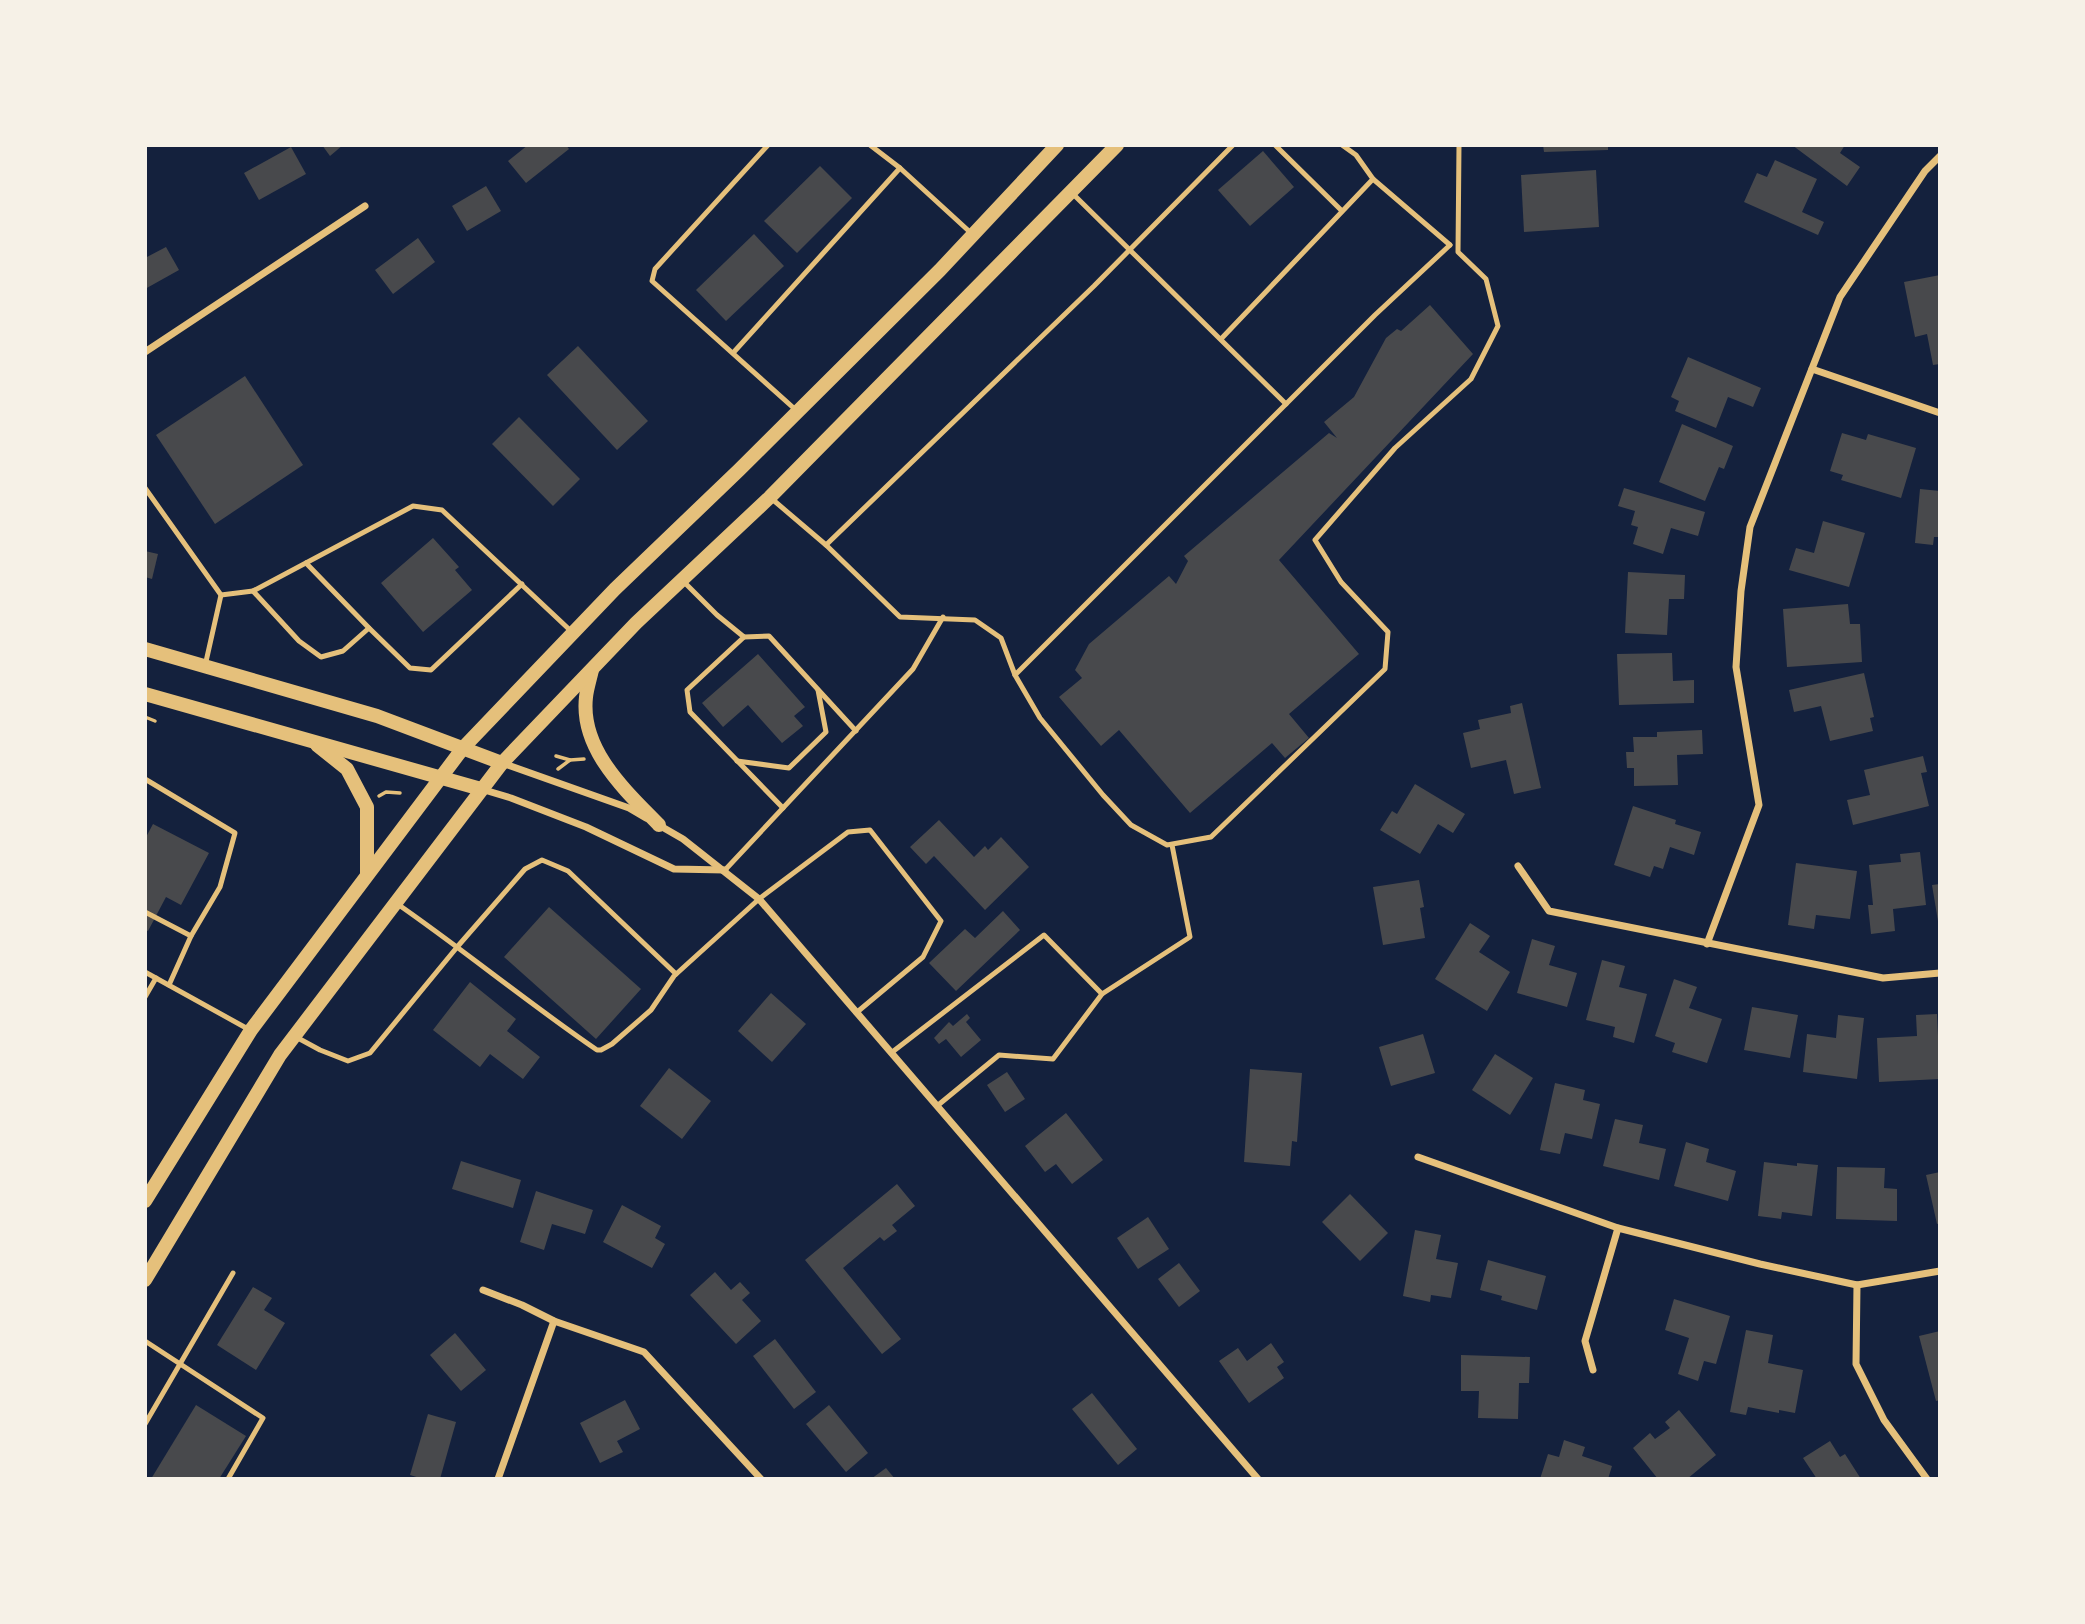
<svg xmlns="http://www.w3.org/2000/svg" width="2085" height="1624" viewBox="0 0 2085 1624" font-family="Raleway,sans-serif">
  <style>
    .building { fill: #48494c }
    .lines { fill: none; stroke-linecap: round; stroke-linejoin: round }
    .path { stroke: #e5c07b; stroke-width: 3.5 }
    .service { stroke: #e5c07b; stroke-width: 5 }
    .minor { stroke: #e5c07b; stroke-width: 7 }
    .secondary { stroke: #e5c07b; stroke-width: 14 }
  </style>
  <rect width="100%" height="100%" fill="#14213d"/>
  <g class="building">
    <polygon points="322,145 343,145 330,156"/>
    <polygon points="528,145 566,145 569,149 526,183 508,161"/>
    <polygon points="1543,145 1608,145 1608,150 1544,152"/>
    <polygon points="1792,145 1845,145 1840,153 1860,167 1847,186"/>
    <polygon points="291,147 306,174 259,200 244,173"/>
    <polygon points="1263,151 1294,187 1250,226 1218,190"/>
    <polygon points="1775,160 1817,179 1802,212 1824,222 1818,235 1744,202 1757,173 1767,177"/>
    <polygon points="820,166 852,198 797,253 764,221"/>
    <polygon points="1596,170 1599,227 1524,232 1521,175"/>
    <polygon points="486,186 501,211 467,231 452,206"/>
    <polygon points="754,234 784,266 726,321 696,290"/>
    <polygon points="418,238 435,262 393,294 375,270"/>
    <polygon points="166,247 179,270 145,289 145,258"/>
    <polygon points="1940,275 1940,364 1933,365 1927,334 1915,337 1904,282"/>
    <polygon points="1430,305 1473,354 1279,560 1359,654 1289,714 1309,738 1285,758 1272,743 1190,813 1119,730 1101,746 1059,697 1082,678 1075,670 1089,644 1169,576 1176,584 1188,561 1184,556 1329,433 1337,438 1324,422 1354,397 1386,338 1397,329 1401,331"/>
    <polygon points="578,346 648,421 617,450 547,375"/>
    <polygon points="1688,357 1761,388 1753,407 1728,397 1716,428 1675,411 1679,401 1671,397"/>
    <polygon points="245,376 303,465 215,524 156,435"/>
    <polygon points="519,417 580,479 553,506 492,444"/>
    <polygon points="1682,424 1733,446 1724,469 1719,467 1705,501 1659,482"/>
    <polygon points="1842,433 1866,440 1868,434 1916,448 1901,498 1841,480 1843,475 1830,471"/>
    <polygon points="1624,488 1705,512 1698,536 1671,528 1663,554 1633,544 1638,527 1631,525 1635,511 1618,506"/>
    <polygon points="1920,489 1940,491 1940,537 1934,537 1933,545 1915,543"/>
    <polygon points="1823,521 1865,533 1849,587 1789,570 1796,548 1814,553"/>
    <polygon points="433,538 459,567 455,570 472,590 423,632 381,583"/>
    <polygon points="145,551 158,554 152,579 145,577"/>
    <polygon points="1628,572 1685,575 1684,599 1669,599 1667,635 1625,633"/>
    <polygon points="1848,604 1850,624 1860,624 1862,662 1787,667 1783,609"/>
    <polygon points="1672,653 1673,681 1694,680 1694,703 1619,705 1617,654"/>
    <polygon points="758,654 805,707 794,716 803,726 782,743 748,705 723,727 702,703"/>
    <polygon points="1864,673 1874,717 1870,718 1873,731 1830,741 1821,706 1794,712 1789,690"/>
    <polygon points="1522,703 1541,788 1514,794 1506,760 1471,768 1463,733 1480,729 1478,720 1511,713 1510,706"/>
    <polygon points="1702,730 1703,754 1677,755 1678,785 1634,786 1634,768 1627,768 1626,752 1634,752 1633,737 1657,737 1657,732"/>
    <polygon points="1923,756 1927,772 1921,773 1929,806 1853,825 1847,800 1870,795 1864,770"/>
    <polygon points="1415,784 1465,814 1453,833 1438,824 1420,854 1380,830 1392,811 1397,814"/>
    <polygon points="1633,806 1676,820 1675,824 1701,832 1694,855 1670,847 1663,869 1654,866 1650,877 1614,865"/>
    <polygon points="939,820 974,857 985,846 988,850 1001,837 1029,867 985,910 934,856 926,864 910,847"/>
    <polygon points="153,824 209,853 181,905 166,897 148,931 145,930 145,839"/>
    <polygon points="1920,852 1926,905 1893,909 1895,931 1871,934 1868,905 1873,905 1869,865 1901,862 1900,854"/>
    <polygon points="1796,863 1857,871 1850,919 1816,915 1814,929 1788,925"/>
    <polygon points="1419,880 1424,907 1420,908 1425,938 1383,945 1373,887"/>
    <polygon points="1940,884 1940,921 1938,921 1932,885"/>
    <polygon points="549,907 641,989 596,1039 504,957"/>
    <polygon points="1003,911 1020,930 956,991 929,963 965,929 975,938"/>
    <polygon points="1470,923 1490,936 1479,952 1510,972 1487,1011 1435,979"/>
    <polygon points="1532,939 1555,946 1549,965 1577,973 1567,1007 1517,993"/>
    <polygon points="1602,960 1625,966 1619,987 1647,994 1634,1043 1613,1037 1615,1027 1586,1020"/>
    <polygon points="1674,979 1697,987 1689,1008 1722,1019 1707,1063 1672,1052 1675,1043 1655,1036"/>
    <polygon points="470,982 516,1019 507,1031 540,1057 523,1079 490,1054 480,1067 433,1030"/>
    <polygon points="771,993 806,1024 772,1062 738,1031"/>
    <polygon points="1752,1007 1798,1015 1790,1058 1744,1050"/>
    <polygon points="967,1014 970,1018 966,1022 981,1040 961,1057 946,1039 939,1044 934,1038 949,1022 953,1026"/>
    <polygon points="1937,1014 1940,1079 1879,1082 1877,1038 1917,1036 1916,1015"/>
    <polygon points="1838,1015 1864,1018 1857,1079 1803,1072 1807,1034 1836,1038"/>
    <polygon points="1423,1034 1435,1073 1391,1086 1379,1047"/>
    <polygon points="1495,1054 1533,1078 1510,1115 1472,1090"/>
    <polygon points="669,1068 711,1101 682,1139 640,1106"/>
    <polygon points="1250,1069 1302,1073 1297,1142 1292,1141 1290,1166 1244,1162"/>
    <polygon points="1007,1072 1025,1099 1005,1112 987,1085"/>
    <polygon points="1555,1083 1585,1090 1583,1100 1600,1104 1592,1139 1565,1133 1560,1154 1540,1150"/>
    <polygon points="1066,1113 1103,1160 1072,1184 1056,1164 1045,1172 1025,1146"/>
    <polygon points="1615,1119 1643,1125 1639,1143 1666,1149 1659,1180 1603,1166"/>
    <polygon points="1686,1142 1709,1149 1706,1162 1736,1171 1728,1201 1674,1186"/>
    <polygon points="461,1161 521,1180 513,1208 452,1189"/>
    <polygon points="1764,1162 1797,1166 1797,1163 1818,1165 1812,1216 1782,1212 1781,1219 1758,1216"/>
    <polygon points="1837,1167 1885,1168 1884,1188 1897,1189 1897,1221 1836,1219"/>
    <polygon points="1940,1172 1940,1223 1937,1224 1926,1175"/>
    <polygon points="897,1184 915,1206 892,1225 897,1231 884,1241 880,1237 843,1268 901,1339 882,1354 805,1260"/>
    <polygon points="536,1191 593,1210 585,1234 552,1224 544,1250 520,1242"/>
    <polygon points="1350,1194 1388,1233 1360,1261 1322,1222"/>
    <polygon points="622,1205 661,1226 655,1238 665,1244 652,1268 603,1242"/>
    <polygon points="1148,1217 1169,1249 1138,1269 1117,1238"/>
    <polygon points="1415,1230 1441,1235 1436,1259 1458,1263 1451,1298 1431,1295 1430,1302 1403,1296"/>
    <polygon points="1488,1260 1546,1276 1537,1310 1501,1300 1502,1296 1480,1290"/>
    <polygon points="1179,1263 1200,1291 1179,1307 1158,1279"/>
    <polygon points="715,1272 731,1290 740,1282 750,1293 742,1300 761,1321 736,1344 690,1295"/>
    <polygon points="253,1287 272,1298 264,1310 285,1323 256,1370 217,1345"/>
    <polygon points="1674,1299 1730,1316 1716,1364 1704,1361 1698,1381 1678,1374 1689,1338 1665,1330"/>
    <polygon points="1746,1330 1773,1335 1768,1363 1803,1370 1795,1413 1779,1410 1779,1413 1748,1407 1746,1415 1730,1412"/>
    <polygon points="1940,1331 1940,1400 1936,1401 1919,1336"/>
    <polygon points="455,1333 486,1370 461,1391 430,1355"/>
    <polygon points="775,1339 816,1392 794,1409 753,1356"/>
    <polygon points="1271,1343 1284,1362 1277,1367 1284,1378 1249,1403 1219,1361 1238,1348 1247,1361"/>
    <polygon points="1461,1355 1530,1357 1529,1383 1519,1383 1518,1419 1478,1418 1479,1391 1461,1391"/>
    <polygon points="1092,1393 1137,1449 1118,1465 1072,1409"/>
    <polygon points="625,1400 640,1429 617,1441 623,1452 600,1463 580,1423"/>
    <polygon points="196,1405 246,1436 219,1479 151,1479"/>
    <polygon points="829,1405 868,1453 846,1472 806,1424"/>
    <polygon points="1679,1410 1716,1455 1687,1479 1658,1479 1633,1448 1650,1433 1655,1439 1670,1428 1665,1422"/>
    <polygon points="428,1414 456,1422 440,1479 423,1479 410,1475"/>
    <polygon points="1564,1440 1585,1447 1582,1456 1612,1466 1608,1479 1540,1479 1548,1454 1559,1457"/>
    <polygon points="1830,1441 1840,1457 1845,1454 1861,1479 1817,1479 1803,1458"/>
    <polygon points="886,1468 895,1479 871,1479"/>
  </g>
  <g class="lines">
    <g class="path">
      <polyline points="145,717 155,721"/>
      <polyline points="556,756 570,760 584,759"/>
      <polyline points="558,769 570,760"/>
      <polyline points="379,796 386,792 400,793"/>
    </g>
    <g class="service">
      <polyline points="768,145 655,269 652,281 797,411"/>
      <polyline points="870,145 900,168 971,233"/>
      <polyline points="1275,145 1342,211"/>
      <polyline points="1373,179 1450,245"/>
      <polyline points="1072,193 1286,404"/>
      <polyline points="1221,339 1373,179 1356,155 1342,145"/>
      <polyline points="733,353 900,168"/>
      <polyline points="145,488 221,595 205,666"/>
      <polyline points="772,499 826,545 900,617 975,620 1001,638 1015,675 1040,718 1103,795 1131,825 1167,845 1211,837 1385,669 1388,632 1341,582 1315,540 1395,448 1471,379 1498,326 1486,279 1458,252 1459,145"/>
      <polyline points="826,545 1094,286 1233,145"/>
      <polyline points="306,563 369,628"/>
      <polyline points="684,582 717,615 744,637 769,636 856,731"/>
      <polyline points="522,584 431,670 410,668 369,628 343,651 321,657 299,641 253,591 413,506 442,510 572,632"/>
      <polyline points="221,595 253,591"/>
      <polyline points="744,637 687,690 690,712 783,808"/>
      <polyline points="1015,675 1375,315 1450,245"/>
      <polyline points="737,761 789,768 826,732 818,690"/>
      <polyline points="145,779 235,833 220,887 191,936 169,985"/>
      <polyline points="725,870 913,669 943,617"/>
      <path d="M396 903C464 950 528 1003 597 1050H601L612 1044 651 1010 674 976 759 899 848 832 870 830 941 921 923 957 856 1013"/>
      <polyline points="145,912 191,936"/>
      <polyline points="145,972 248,1029"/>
      <polyline points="145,997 156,978"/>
      <polyline points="296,1037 320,1050 348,1061 370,1053 458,946 525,869 542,860 568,871 676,974"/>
      <polyline points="891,1053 1044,935 1102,994 1190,937 1172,845"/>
      <polyline points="937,1106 999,1055 1053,1059 1102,994"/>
      <polyline points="145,1341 263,1418 228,1479"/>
      <polyline points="145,1424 233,1273"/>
    </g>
    <g class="minor">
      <polyline points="145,352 365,206"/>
      <polyline points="1812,369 1940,413"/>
      <polyline points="502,763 629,808 646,818"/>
      <polyline points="481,789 511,798 586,827 674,869 725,870"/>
      <polyline points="657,824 683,839 759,899 1258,1479"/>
      <polyline points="1518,866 1549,911 1883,978 1940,973"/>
      <polyline points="1707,944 1759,805 1736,667 1741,591 1750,527 1840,297 1925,171 1940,156"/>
      <polyline points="1418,1157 1618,1228 1760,1264 1857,1285 1940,1271"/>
      <polyline points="1857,1285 1856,1364 1884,1420 1927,1479"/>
      <polyline points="483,1290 522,1305 554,1321 644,1352 761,1479"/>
      <polyline points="1593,1370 1585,1341 1618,1228"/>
      <polyline points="498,1479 554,1321"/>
    </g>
    <g class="secondary">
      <polyline points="145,649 377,716 502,763"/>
      <path d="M592 670C590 679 587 688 586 697 580 750 626 791 659 825"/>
      <polyline points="145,694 481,789"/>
      <polyline points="317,745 347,769 367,807 367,874"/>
      <polyline points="145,1201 251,1030 463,748 615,589 739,470 940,270 1057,145"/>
      <polyline points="145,1280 280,1055 502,763 636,623 770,497 1117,145"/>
    </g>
  </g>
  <rect width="2085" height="1624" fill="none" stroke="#f6f1e7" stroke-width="294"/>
</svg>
